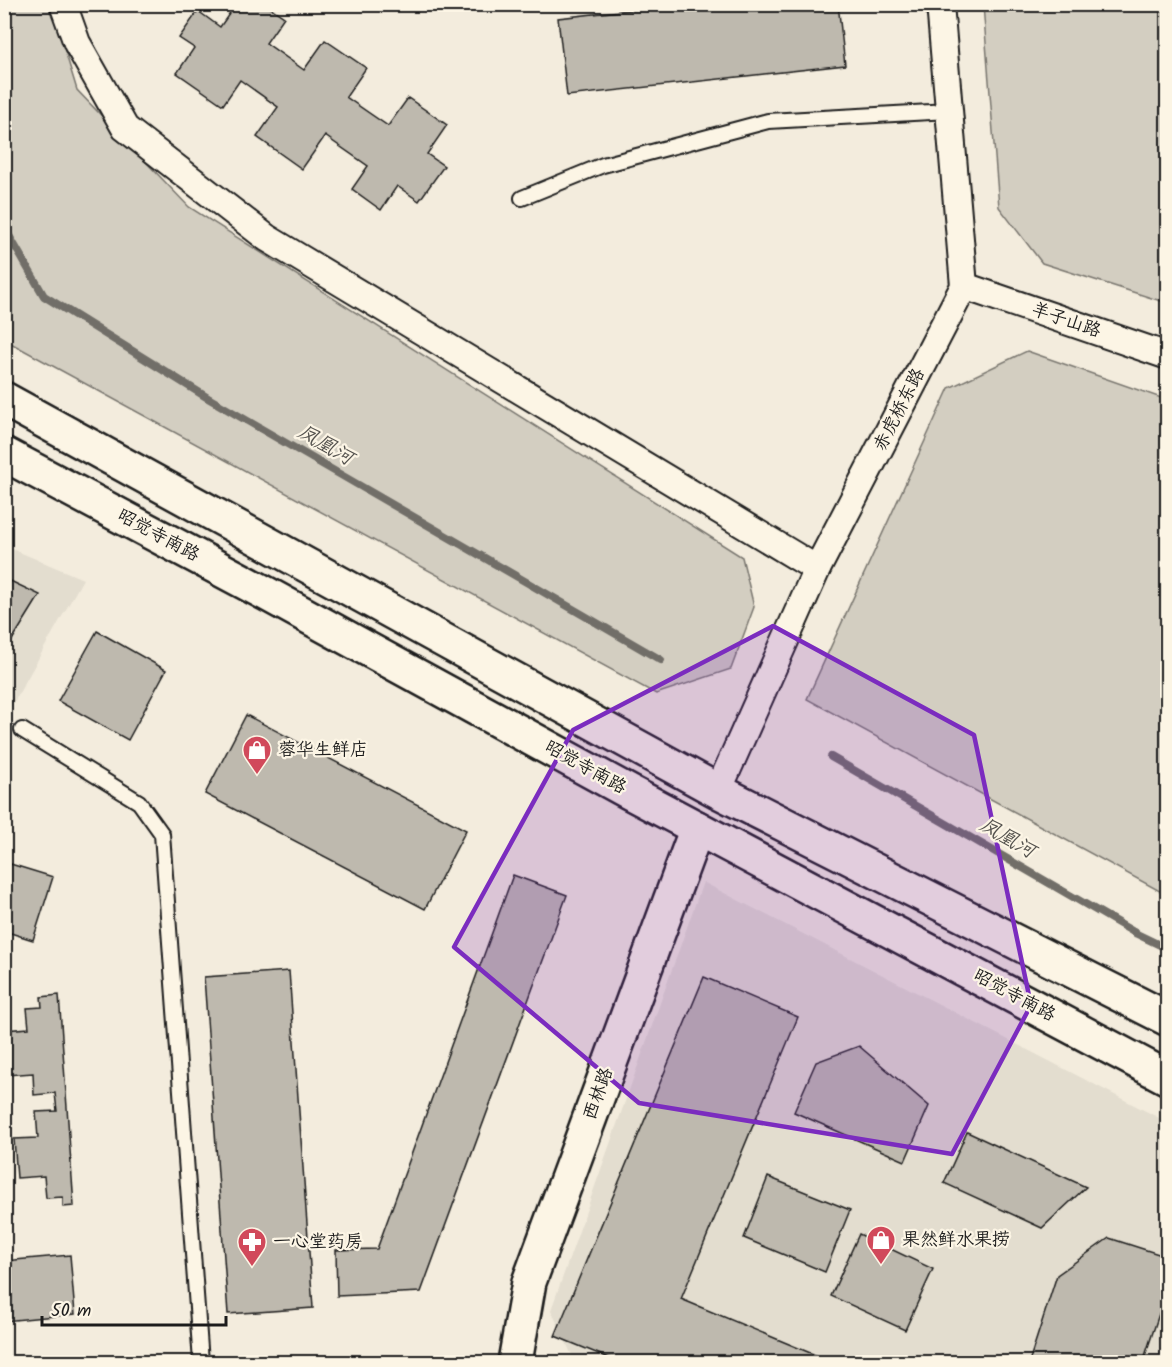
<svg xmlns="http://www.w3.org/2000/svg" width="1172" height="1367" viewBox="0 0 1172 1367" font-family="Kalam,'LXGW WenKai TC',sans-serif">
  <style>
    .built { fill: #e3ddcf }
    .green { fill: #d3cec1; stroke: #78756e; stroke-width: 1.5 }
    .lines { fill: none; stroke-linecap: round; stroke-linejoin: round }
    .stream { stroke: #716e68; stroke-width: 8 }
    .building { fill: #beb9ae; stroke: #1c1c1c; stroke-width: 1.5 }
    .service-casing { stroke: #1c1c1c; stroke-width: 18 }
    .minor-casing { stroke: #1c1c1c; stroke-width: 30 }
    .tertiary-casing { stroke: #1c1c1c; stroke-width: 38 }
    .primary-casing { stroke: #1c1c1c; stroke-width: 38 }
    .service { stroke: #fcf5e5; stroke-width: 14 }
    .minor { stroke: #fcf5e5; stroke-width: 26 }
    .tertiary { stroke: #fcf5e5; stroke-width: 33 }
    .primary { stroke: #fcf5e5; stroke-width: 33 }
    .marked { fill: #7b2cbf; fill-opacity: 0.2; stroke: #7b2cbf; stroke-width: 4.5; stroke-linejoin: round }
    .labels { text-anchor: middle; dominant-baseline: central; stroke-width: 4.5; stroke-linejoin: round; paint-order: stroke }
    .street-label { font-size: 18px; fill: #1c1c1c; stroke: #fcf5e5 }
    .poi-label { font-size: 18px; fill: #1c1c1c; stroke: #fcf5e5; text-anchor: start }
    .water-label { font-size: 20px; font-style: italic; fill: #55534f; stroke: #fcf5e5 }
  </style>
  <rect width="100%" height="100%" fill="#f3ecdd"/>
  <filter id="ink" filterUnits="userSpaceOnUse"><feTurbulence type="fractalNoise" baseFrequency=".0167" numOctaves="2"/><feDisplacementMap in="SourceGraphic" scale="12" xChannelSelector="R" yChannelSelector="G"/><feConvolveMatrix kernelMatrix="1 2 1 2 8 2 1 2 1" color-interpolation-filters="sRGB"/></filter>
  <g filter="url(#ink)">
    <g class="built">
      <polygon points="5,546 83,579 5,718"/>
      <polygon points="703,882 1167,1122 1167,1362 575,1362 551,1310"/>
    </g>
    <g class="green">
      <polygon points="4,5 51,5 77,90 189,207 742,557 754,607 731,669 656,694 5,340"/>
      <polygon points="983,5 1167,5 1167,303 1042,263 999,207"/>
      <polygon points="1027,351 1167,400 1167,895 807,699 949,388"/>
    </g>
    <g class="lines">
      <g class="stream">
        <polyline points="4,227 44,296 208,398 661,660"/>
        <polyline points="831,757 1137,934 1168,949"/>
      </g>
    </g>
    <g class="building">
      <polygon points="236,4 265,4 284,17 266,43 304,70 325,40 366,68 346,97 388,126 408,98 447,125 427,154 444,166 419,201 397,186 381,210 352,189 368,166 325,136 302,169 257,137 278,107 240,80 223,105 177,73 194,48 179,38 198,11 220,27"/>
      <polygon points="683,4 838,4 845,65 567,96 558,18"/>
      <polygon points="4,578 40,595 4,653"/>
      <polygon points="97,631 166,670 128,740 58,701"/>
      <polygon points="246,715 466,830 425,909 205,794"/>
      <polygon points="4,862 53,877 33,940 4,931"/>
      <polygon points="513,875 567,895 421,1292 337,1296 336,1250 377,1249"/>
      <polygon points="289,971 313,1308 228,1314 204,977"/>
      <polygon points="704,977 798,1017 681,1299 832,1362 618,1362 555,1336"/>
      <polygon points="59,995 74,1206 63,1207 63,1197 46,1198 44,1176 17,1178 14,1139 38,1138 36,1112 57,1111 55,1093 34,1095 33,1073 6,1075 4,1056 4,1030 29,1028 27,1008 42,1007 41,997"/>
      <polygon points="859,1046 929,1106 905,1161 794,1112 816,1062"/>
      <polygon points="967,1132 1086,1187 1042,1228 944,1183"/>
      <polygon points="768,1177 850,1210 825,1272 744,1238"/>
      <polygon points="859,1234 933,1269 905,1330 831,1296"/>
      <polygon points="1109,1238 1168,1257 1168,1287 1143,1362 1029,1362 1057,1275"/>
      <polygon points="70,1255 75,1314 4,1321 4,1261"/>
    </g>
    <g class="lines">
      <g class="service-casing">
        <g id="service">
          <polyline points="522,198 603,165 768,121 949,111"/>
          <polyline points="22,730 139,802 162,834 201,1362"/>
        </g>
      </g>
      <g class="minor-casing">
        <g id="minor">
          <polyline points="63,4 77,43 125,128 267,238 817,569"/>
          <polyline points="964,286 1168,356"/>
          <polyline points="718,791 817,569 964,286 940,4"/>
        </g>
      </g>
      <g class="tertiary-casing">
        <polyline id="tertiary" points="515,1362 529,1282 697,828"/>
      </g>
      <g class="primary-casing">
        <g id="primary">
          <polyline points="4,399 718,791 1168,1019"/>
          <polyline points="4,454 267,594 629,792 1168,1078"/>
        </g>
      </g>
      <use href="#service" class="service"/>
      <use href="#minor" class="minor"/>
      <use href="#tertiary" class="tertiary"/>
      <use href="#primary" class="primary"/>
    </g>
  </g>
  <path class="marked" d="M773 626 974 735 1031 1005 952 1154 639 1103 454 947 573 730Z"/>
  <defs>
    <g id="shop-pin" transform="scale(1.5)"><path d="M0 17L-7.5 6A9.5 9.5 0 1 1 7.5 6Z" fill="#d1495b" stroke="#fcf5e5"/><path d="M-5-2.5h2.3a2.7 3.5 0 0 1 5.4 0H5L5.5 6h-11ZM-1.5-2.5h3a1.5 2.3 0 0 0-3 0Z" fill="#fff"/></g>
    <g id="pharmacy-pin" transform="scale(1.5)"><path d="M0 17L-7.5 6A9.5 9.5 0 1 1 7.5 6Z" fill="#d1495b" stroke="#fcf5e5"/><path d="M-2-6h4v4h4v4h-4v4h-4v-4h-4v-4h4Z" fill="#fff"/></g>
  </defs>
  <g fill-rule="evenodd">
    <use href="#shop-pin" x="257" y="750"/>
    <use href="#shop-pin" x="881" y="1240"/>
    <use href="#pharmacy-pin" x="252" y="1242"/>
  </g>
  <g class="labels">
    <g class="street-label">
      <text transform="translate(1066 321) rotate(19)">羊子山路</text>
      <text transform="translate(900 410) rotate(-63)">赤虎桥东路</text>
      <text transform="translate(158 536) rotate(28)">昭觉寺南路</text>
      <text transform="translate(585 768) rotate(29)">昭觉寺南路</text>
      <text transform="translate(1014 996) rotate(28)">昭觉寺南路</text>
      <text transform="translate(599 1094) rotate(-70)">西林路</text>
    </g>
    <g class="poi-label">
      <text x="278" y="750">蓉华生鲜店</text>
      <text x="902" y="1240">果然鲜水果捞</text>
      <text x="273" y="1242">一心堂药房</text>
    </g>
    <g class="water-label">
      <text transform="translate(325 446) rotate(30)">凤凰河</text>
      <text transform="translate(1007 839) rotate(30)">凤凰河</text>
    </g>
  </g>
  <rect width="1172" height="1367" fill="none" stroke="#fcf5e5" stroke-width="24"/>
  <rect x="12" y="12" width="1148" height="1343" fill="none" stroke="#1c1c1c" stroke-width="2" filter="url(#ink)"/>
  <path d="M42 1316v9h184v-9" fill="none" stroke="#1c1c1c" stroke-width="3"/>
  <text x="51" y="1316" font-size="18" fill="#1c1c1c" stroke="#fcf5e5" stroke-width="4.5" paint-order="stroke">50 m</text>
</svg>
